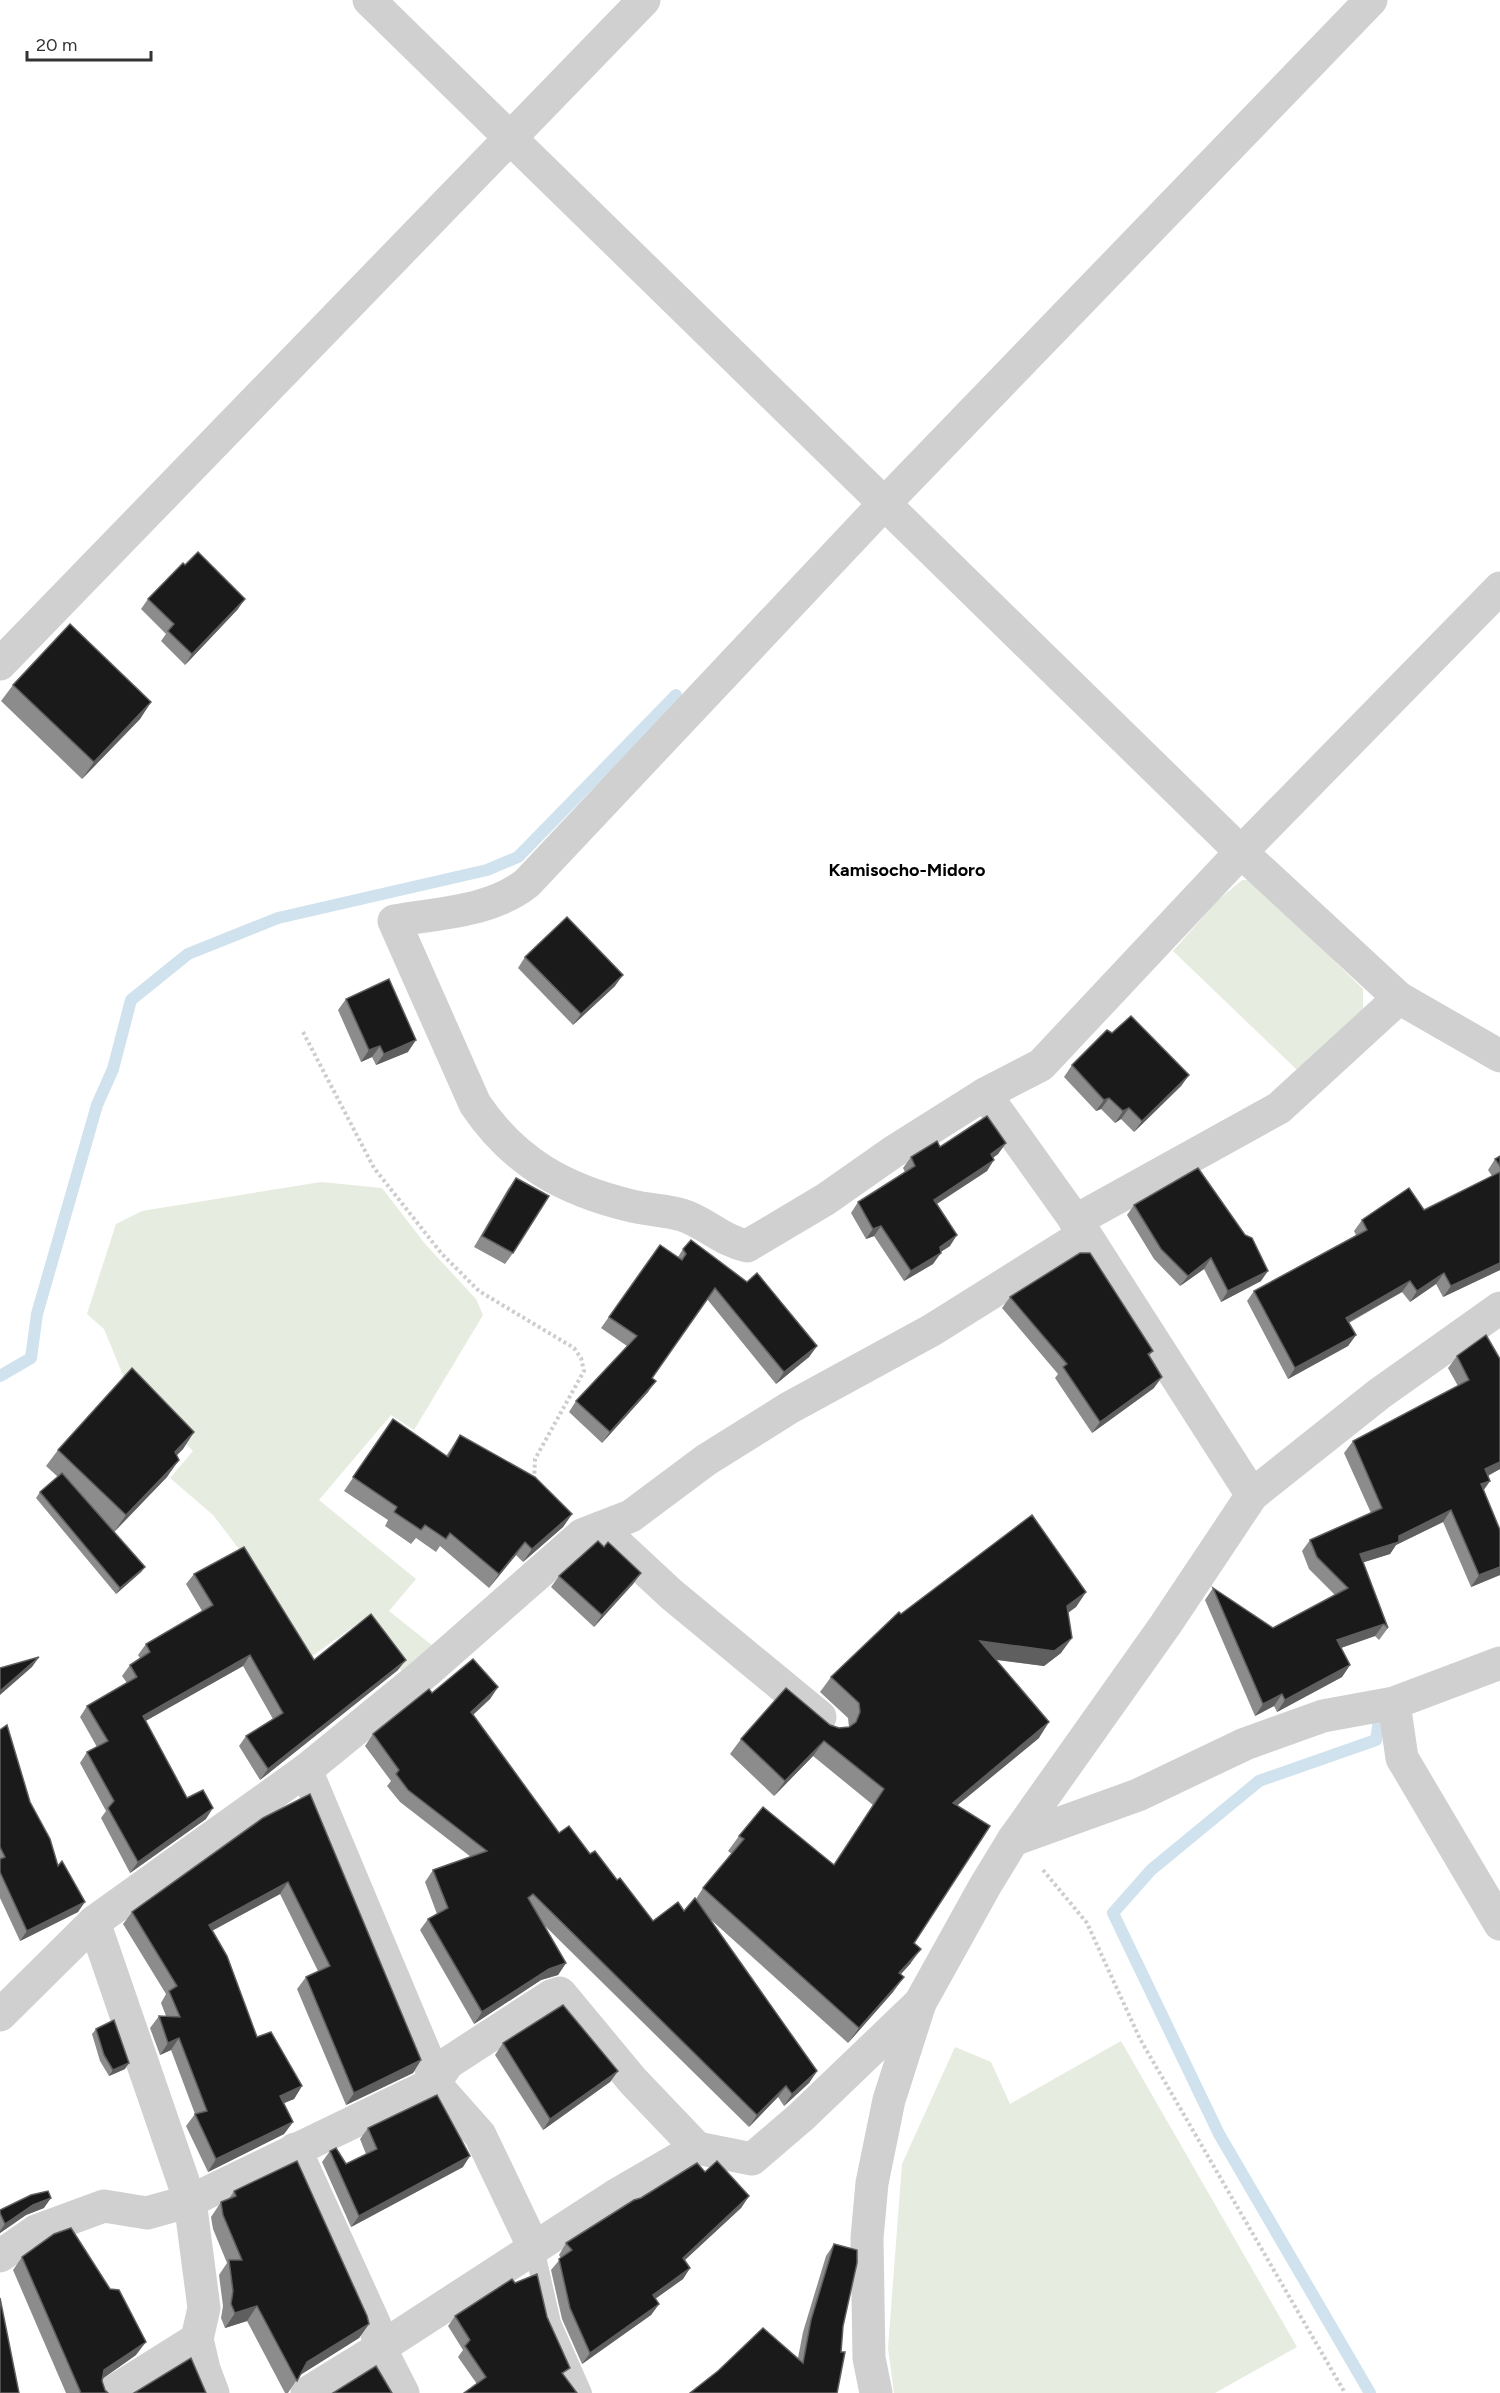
<svg xmlns="http://www.w3.org/2000/svg" width="1500" height="2393" viewBox="0 0 1500 2393" font-family="Figtree,sans-serif">
  <style>
    .green { fill: #e6ecdf }
    .lines { fill: none; stroke-linecap: round; stroke-linejoin: round }
    .stream { stroke: #cfe2ee; stroke-width: 12 }
    .path { stroke: #cdcdcd; stroke-width: 4; stroke-dasharray: 3 3; stroke-linecap: butt }
    .service { stroke: #d0d0d0; stroke-width: 20 }
    .minor { stroke: #d0d0d0; stroke-width: 33 }
    .tertiary { stroke: #d0d0d0; stroke-width: 33 }
    .wall { fill: #8c8c8c }
    .shaded-wall { fill: #5f5f5f }
    .building { fill: #1a1a1a; stroke: #5f5f5f; stroke-width: 1.5 }
    .labels { text-anchor: middle; dominant-baseline: central; stroke-width: 6; stroke-linejoin: round; paint-order: stroke }
    .quarter-label { font-size: 18px; font-weight: bold; fill: #000; stroke: #fff }
  </style>
  <rect width="100%" height="100%" fill="#fff"/>
  <g class="green">
    <polygon points="1242,880 1251,880 1258,886 1363,989 1363,1009 1298,1071 1173,951 1217,901"/>
    <polygon points="321,1182 382,1188 426,1245 476,1299 483,1315 414,1430 391,1415 319,1500 416,1579 389,1611 433,1646 404,1674 361,1621 307,1660 239,1549 213,1515 170,1478 193,1451 127,1385 104,1329 87,1314 116,1224 142,1211"/>
    <polygon points="1121,2041 1297,2347 1215,2393 894,2393 888,2348 902,2164 955,2047 991,2062 1010,2104"/>
  </g>
  <g class="lines">
    <g class="stream">
      <polyline points="0,1376 31,1358 37,1314 97,1105 113,1069 131,1000 188,954 278,918 487,870 518,857 676,695"/>
      <polyline points="1370,2393 1219,2134 1113,1913 1151,1870 1259,1781 1376,1740 1379,1720"/>
    </g>
    <g class="path">
      <polyline points="303,1032 374,1168 442,1254 479,1291 574,1348 581,1358 584,1371 535,1459 534,1482"/>
      <polyline points="1043,1870 1087,1923 1140,2039 1345,2393"/>
    </g>
    <polyline class="service" points="534,2248 551,2323 582,2393"/>
    <g class="minor">
      <polyline points="369,0 1241,852 1399,998 1500,1056"/>
      <path d="M1371 0 883 505 527 883C491 912 438 913 394 921L475 1104C514 1162 564 1190 632 1206 648 1210 666 1210 682 1215 705 1222 720 1240 747 1246L826 1199 893 1152 985 1094 1041 1065 1241 852 1500 588"/>
      <polyline points="0,664 644,0"/>
      <polyline points="985,1094 1085,1234"/>
      <polyline points="1075,1221 1279,1108 1399,998"/>
      <polyline points="600,1528 671,1594 820,1717"/>
      <polyline points="1394,1703 1402,1758 1500,1924"/>
      <polyline points="306,1770 431,2068 434,2083 480,2135 534,2248"/>
      <polyline points="1013,1840 1138,1795 1245,1744 1323,1716 1394,1703 1500,1663"/>
      <polyline points="94,1922 190,2201 204,2308 197,2339 204,2369 213,2393"/>
      <polyline points="0,2015 94,1922 306,1770 426,1672 582,1535 631,1516 706,1460 789,1408 932,1330 1085,1234 1252,1495"/>
      <polyline points="295,2149 375,2325 380,2348 307,2393"/>
      <polyline points="0,2256 36,2231 104,2206 147,2213 190,2201 434,2083 448,2063 551,1996 560,1993 633,2081 697,2148"/>
      <polyline points="111,2393 197,2339"/>
      <polyline points="403,2393 380,2348 616,2195 697,2148 752,2159 801,2117 920,2003"/>
    </g>
    <polyline class="tertiary" points="876,2393 869,2358 867,2238 872,2183 889,2100 920,2003 985,1886 1013,1840 1166,1624 1252,1495 1379,1394 1500,1308"/>
  </g>
  <g class="wall">
    <polygon points="148,599 238,609 185,665 161,641 166,634 141,609"/>
    <polygon points="13,685 151,702 140,719 82,779 1,701"/>
    <polygon points="525,957 615,986 573,1025 518,968"/>
    <polygon points="346,999 408,1052 376,1065 372,1057 361,1062 338,1010"/>
    <polygon points="1072,1065 1189,1075 1181,1086 1134,1132 1121,1119 1115,1123 1101,1109 1096,1111 1064,1077"/>
    <polygon points="1006,1143 998,1154 993,1158 987,1171 937,1204 950,1246 940,1252 933,1264 904,1281 874,1236 866,1239 851,1213 858,1202 905,1172 903,1168 911,1157 940,1147"/>
    <polygon points="1500,1156 1500,1270 1443,1297 1436,1284 1410,1302 1402,1292 1349,1323 1356,1335 1348,1346 1288,1379 1247,1301 1254,1291 1356,1235 1354,1231 1362,1220 1424,1210 1492,1176 1488,1170 1495,1159"/>
    <polygon points="516,1178 513,1253 505,1264 474,1247 508,1189"/>
    <polygon points="1134,1205 1261,1281 1221,1302 1204,1269 1180,1286 1154,1259 1127,1215"/>
    <polygon points="660,1245 678,1257 683,1249 817,1346 809,1357 776,1384 707,1299 652,1378 648,1392 602,1443 569,1412 576,1401 627,1346 601,1328"/>
    <polygon points="1010,1297 1153,1351 1149,1356 1154,1388 1092,1433 1055,1378 1058,1374 1002,1308"/>
    <polygon points="1457,1356 1500,1359 1500,1469 1488,1476 1490,1481 1484,1490 1500,1575 1471,1587 1443,1522 1396,1545 1390,1554 1363,1562 1388,1628 1379,1640 1375,1636 1341,1648 1350,1665 1342,1677 1277,1712 1274,1706 1255,1716 1205,1600 1213,1588 1273,1628 1335,1595 1309,1569 1302,1551 1310,1540 1371,1513 1344,1453 1353,1441 1458,1386 1448,1368"/>
    <polygon points="393,1419 446,1456 460,1435 572,1514 563,1527 523,1562 516,1555 489,1588 440,1546 436,1552 416,1538 411,1544 385,1526 388,1520 344,1491"/>
    <polygon points="194,1432 183,1449 177,1455 167,1477 114,1532 145,1567 141,1572 116,1594 36,1498 40,1492 58,1477 46,1466 58,1450"/>
    <polygon points="604,1547 641,1573 633,1584 594,1627 551,1587 559,1576"/>
    <polygon points="194,1574 314,1660 398,1670 260,1780 239,1746 246,1736 273,1719 243,1666 145,1721 187,1798 206,1819 130,1873 101,1818 106,1811 80,1763 87,1752 97,1747 80,1717 87,1706 127,1683 122,1676 130,1665 140,1658 138,1655 146,1644 202,1611 186,1584"/>
    <polygon points="1086,1592 1076,1607 1068,1613 1061,1653 1044,1666 996,1660 1039,1738 957,1805 914,1943 910,1964 901,1974 893,1992 848,2043 709,1918 817,2071 809,2083 784,2106 778,2097 749,2127 544,1925 566,1963 558,1975 541,1980 474,2024 420,1930 428,1919 437,1914 425,1882 433,1870 471,1857 400,1802 387,1786 391,1781 365,1746 373,1734 432,1693 498,1687 490,1699 473,1715 559,1833 590,1854 617,1880 653,1921 684,1911 696,1899 703,1888 732,1854 728,1851 739,1836 834,1865 873,1805 813,1756 774,1796 730,1754 741,1739 830,1725 839,1728 849,1727 848,1718 820,1692 831,1677 901,1614"/>
    <polygon points="0,1730 30,1802 78,1912 20,1941 0,1898"/>
    <polygon points="263,1818 421,2060 413,2073 346,2105 297,1989 306,1977 318,1971 280,1894 212,1931 257,2037 302,2086 294,2099 284,2103 293,2122 284,2134 208,2172 186,2126 195,2114 171,2050 160,2055 150,2028 159,2016 166,2016 161,2003 166,1994 123,1924 132,1912"/>
    <polygon points="96,2029 125,2069 109,2076 100,2061 92,2034"/>
    <polygon points="503,2043 618,2071 610,2082 543,2130 495,2055"/>
    <polygon points="368,2128 463,2167 351,2227 322,2162 330,2151 346,2164 366,2154 360,2139"/>
    <polygon points="705,2172 749,2196 741,2208 685,2260 690,2268 683,2279 655,2299 659,2304 651,2315 582,2364 562,2319 551,2270 561,2258 559,2255 566,2243 641,2198"/>
    <polygon points="234,2191 369,2324 359,2338 300,2375 288,2393 285,2393 247,2321 225,2328 221,2318 223,2306 219,2275 227,2263 213,2229 211,2217 221,2202 228,2200"/>
    <polygon points="44,2208 26,2215 0,2233 0,2210"/>
    <polygon points="834,2244 843,2326 837,2393 798,2358 803,2332 826,2256"/>
    <polygon points="22,2257 136,2355 102,2379 102,2381 105,2390 108,2393 66,2393 13,2270"/>
    <polygon points="515,2283 547,2317 564,2376 477,2384 458,2357 463,2350 448,2326 455,2316"/>
  </g>
  <g class="shaded-wall">
    <polygon points="245,599 238,609 185,665 192,654"/>
    <polygon points="151,702 140,719 82,779 94,762"/>
    <polygon points="623,975 615,986 573,1025 581,1014"/>
    <polygon points="416,1040 408,1052 376,1065 384,1054"/>
    <polygon points="380,1046 372,1057 361,1062 369,1050"/>
    <polygon points="1189,1075 1181,1086 1134,1132 1142,1121"/>
    <polygon points="1109,1098 1101,1109 1096,1111 1104,1100"/>
    <polygon points="1129,1108 1121,1119 1115,1123 1123,1111"/>
    <polygon points="1006,1143 998,1154 984,1164 991,1154"/>
    <polygon points="994,1160 987,1171 927,1210 934,1200"/>
    <polygon points="881,1226 874,1236 866,1239 873,1229"/>
    <polygon points="957,1235 950,1246 933,1257 940,1247"/>
    <polygon points="941,1253 933,1264 904,1281 911,1271"/>
    <polygon points="1211,1258 1204,1269 1180,1286 1188,1276"/>
    <polygon points="1500,1263 1500,1270 1443,1297 1451,1286"/>
    <polygon points="1268,1271 1261,1281 1221,1302 1228,1291"/>
    <polygon points="1444,1273 1436,1284 1410,1302 1417,1291"/>
    <polygon points="1410,1281 1402,1292 1338,1328 1346,1318"/>
    <polygon points="1356,1335 1348,1346 1288,1379 1295,1368"/>
    <polygon points="817,1346 809,1357 776,1384 784,1372"/>
    <polygon points="1162,1377 1154,1388 1092,1433 1100,1422"/>
    <polygon points="656,1381 648,1392 602,1443 610,1432"/>
    <polygon points="194,1432 183,1449 164,1468 175,1452"/>
    <polygon points="179,1460 167,1477 114,1532 126,1515"/>
    <polygon points="1500,1462 1500,1469 1477,1481 1485,1469"/>
    <polygon points="1490,1481 1481,1493 1481,1484"/>
    <polygon points="1451,1510 1443,1522 1396,1545 1390,1554 1352,1566 1360,1554"/>
    <polygon points="572,1514 563,1527 523,1562 532,1549"/>
    <polygon points="525,1542 516,1555 489,1588 499,1574"/>
    <polygon points="145,1567 141,1572 116,1594 120,1588"/>
    <polygon points="1500,1567 1500,1575 1471,1587 1479,1575"/>
    <polygon points="641,1573 633,1584 594,1627 602,1615"/>
    <polygon points="1086,1592 1076,1607 1056,1621 1067,1606"/>
    <polygon points="1384,1624 1375,1636 1329,1652 1337,1640"/>
    <polygon points="1072,1638 1061,1653 1044,1666 969,1656 980,1641"/>
    <polygon points="250,1655 243,1666 135,1727 143,1716"/>
    <polygon points="39,1657 32,1667 0,1695 0,1691"/>
    <polygon points="406,1660 398,1670 260,1780 268,1769"/>
    <polygon points="1350,1665 1342,1677 1277,1712 1285,1700"/>
    <polygon points="498,1687 490,1699 463,1724 471,1712"/>
    <polygon points="1282,1694 1274,1706 1255,1716 1263,1704"/>
    <polygon points="1049,1722 1039,1738 942,1818 953,1803"/>
    <polygon points="824,1741 813,1756 774,1796 785,1781"/>
    <polygon points="213,1808 206,1819 130,1873 138,1862"/>
    <polygon points="288,1882 280,1894 200,1937 209,1925"/>
    <polygon points="85,1902 78,1912 20,1941 27,1931"/>
    <polygon points="921,1949 910,1964 888,1988 899,1973"/>
    <polygon points="566,1963 558,1975 541,1980 474,2024 482,2012 549,1969"/>
    <polygon points="904,1977 893,1992 848,2043 859,2028"/>
    <polygon points="179,2038 171,2050 160,2055 168,2043"/>
    <polygon points="421,2060 413,2073 346,2105 354,2093"/>
    <polygon points="129,2063 125,2069 109,2076 113,2070"/>
    <polygon points="618,2071 610,2082 543,2130 550,2119"/>
    <polygon points="817,2071 809,2083 784,2106 792,2094"/>
    <polygon points="302,2086 294,2099 272,2108 280,2096"/>
    <polygon points="786,2086 778,2097 749,2127 757,2115"/>
    <polygon points="293,2122 284,2134 208,2172 216,2159"/>
    <polygon points="470,2156 463,2167 351,2227 359,2216"/>
    <polygon points="749,2196 741,2208 675,2269 683,2258"/>
    <polygon points="51,2198 44,2208 26,2215 0,2233 0,2231 5,2224 33,2205"/>
    <polygon points="690,2268 683,2279 645,2306 653,2295"/>
    <polygon points="659,2304 651,2315 582,2364 590,2353"/>
    <polygon points="257,2306 247,2321 225,2328 235,2313"/>
    <polygon points="369,2324 359,2338 297,2377 307,2362"/>
    <polygon points="146,2342 136,2355 95,2384 104,2370"/>
  </g>
  <g class="building">
    <polygon points="198,552 245,599 192,654 168,631 174,624 148,599 183,563 185,565"/>
    <polygon points="70,624 151,702 94,762 13,685"/>
    <polygon points="567,917 623,975 581,1014 525,957"/>
    <polygon points="389,979 416,1040 384,1054 380,1046 369,1050 346,999"/>
    <polygon points="1131,1016 1189,1075 1142,1121 1129,1108 1123,1111 1109,1098 1104,1100 1072,1065 1107,1030 1112,1033"/>
    <polygon points="987,1116 1006,1143 991,1154 994,1160 934,1200 957,1235 940,1247 941,1253 911,1271 881,1226 873,1229 858,1202 915,1166 911,1157 937,1141 940,1147"/>
    <polygon points="1500,1156 1500,1166 1495,1159"/>
    <polygon points="1198,1168 1245,1235 1252,1238 1268,1271 1228,1291 1211,1258 1188,1276 1161,1249 1134,1205"/>
    <polygon points="1500,1172 1500,1263 1451,1286 1444,1273 1417,1291 1410,1281 1346,1318 1356,1335 1295,1368 1254,1291 1367,1230 1362,1220 1409,1188 1424,1210"/>
    <polygon points="516,1178 549,1196 513,1253 482,1236"/>
    <polygon points="691,1240 747,1282 757,1273 817,1346 784,1372 715,1288 652,1378 656,1381 610,1432 576,1401 637,1336 609,1317 660,1245 682,1260 686,1254 683,1249"/>
    <polygon points="1080,1253 1090,1253 1153,1351 1148,1354 1162,1377 1100,1422 1063,1367 1067,1364 1010,1297"/>
    <polygon points="1486,1335 1500,1359 1500,1462 1485,1469 1490,1481 1481,1484 1500,1530 1500,1567 1479,1575 1451,1510 1399,1536 1399,1542 1360,1554 1388,1628 1384,1624 1337,1640 1350,1665 1285,1700 1282,1694 1263,1704 1213,1588 1273,1628 1348,1588 1317,1557 1310,1540 1382,1508 1353,1441 1469,1380 1457,1356"/>
    <polygon points="132,1368 194,1432 175,1452 179,1460 126,1515 58,1450"/>
    <polygon points="393,1419 448,1457 460,1435 535,1477 572,1514 532,1549 525,1542 499,1574 450,1533 446,1539 425,1525 421,1530 394,1512 397,1507 353,1477"/>
    <polygon points="62,1473 145,1567 120,1588 40,1492"/>
    <polygon points="1032,1515 1086,1592 1067,1606 1072,1638 1054,1651 980,1641 1049,1722 953,1803 990,1826 914,1943 921,1949 899,1973 904,1977 859,2028 703,1888 744,1839 739,1836 763,1807 834,1865 884,1789 824,1741 785,1781 741,1739 786,1688 830,1725 839,1728 849,1727 856,1722 860,1712 859,1703 831,1677 899,1612 901,1614"/>
    <polygon points="598,1541 604,1547 608,1542 641,1573 602,1615 559,1576"/>
    <polygon points="244,1547 314,1660 371,1614 406,1660 268,1769 246,1736 283,1713 250,1655 143,1716 187,1798 203,1790 213,1808 138,1862 108,1808 114,1801 87,1752 108,1741 87,1706 137,1677 130,1665 150,1652 146,1644 213,1605 194,1574"/>
    <polygon points="39,1657 0,1691 0,1668"/>
    <polygon points="473,1659 498,1687 471,1712 559,1833 569,1826 590,1854 595,1851 617,1880 620,1878 653,1921 678,1902 684,1911 695,1898 817,2071 792,2094 786,2086 757,2115 533,1894 528,1898 566,1963 549,1969 482,2012 428,1919 448,1908 433,1870 487,1851 408,1790 396,1774 399,1770 373,1734 429,1689 432,1693"/>
    <polygon points="7,1725 30,1802 50,1839 58,1866 62,1861 85,1902 27,1931 0,1872 0,1859 5,1857 0,1847 0,1730"/>
    <polygon points="310,1794 421,2060 354,2093 306,1977 330,1966 288,1882 209,1925 227,1956 257,2037 271,2032 302,2086 280,2096 293,2122 216,2159 195,2114 207,2111 179,2038 168,2043 159,2016 180,2017 169,1991 177,1986 132,1912 263,1818"/>
    <polygon points="563,2005 618,2071 550,2119 503,2043"/>
    <polygon points="114,2020 129,2063 113,2070 104,2055 96,2029"/>
    <polygon points="437,2095 470,2156 359,2216 330,2151 336,2148 346,2164 377,2149 368,2128"/>
    <polygon points="297,2161 367,2316 369,2324 307,2362 297,2381 257,2306 235,2313 231,2304 233,2291 229,2260 242,2260 223,2215 221,2202 236,2196 234,2191"/>
    <polygon points="717,2161 749,2196 683,2258 690,2268 653,2295 659,2304 590,2353 570,2308 559,2259 572,2250 566,2243 634,2200 641,2198 697,2163 705,2172"/>
    <polygon points="48,2191 51,2198 33,2205 5,2224 0,2213 0,2210 31,2195"/>
    <polygon points="71,2228 110,2289 119,2290 146,2342 104,2370 102,2381 105,2390 108,2393 81,2393 22,2257 54,2234"/>
    <polygon points="834,2244 857,2250 857,2263 843,2326 841,2352 845,2352 837,2393 690,2393 718,2371 763,2328 803,2363 811,2320"/>
    <polygon points="537,2274 547,2317 570,2368 562,2373 577,2393 464,2393 486,2377 465,2346 470,2340 455,2316 512,2279 515,2283"/>
    <polygon points="0,2298 19,2393 0,2393"/>
    <polygon points="191,2358 206,2393 134,2393"/>
    <polygon points="376,2366 392,2393 333,2393"/>
  </g>
  <g class="labels">
    <g class="quarter-label">
      <text x="907" y="870">Kamisocho-Midoro</text>
    </g>
  </g>
  <path d="M27 51v9h124v-9" fill="none" stroke="#333333" stroke-width="3"/>
  <text x="36" y="51" font-size="18" fill="#333333" stroke="#ffffff" stroke-width="4.5" paint-order="stroke">20 m</text>
</svg>
